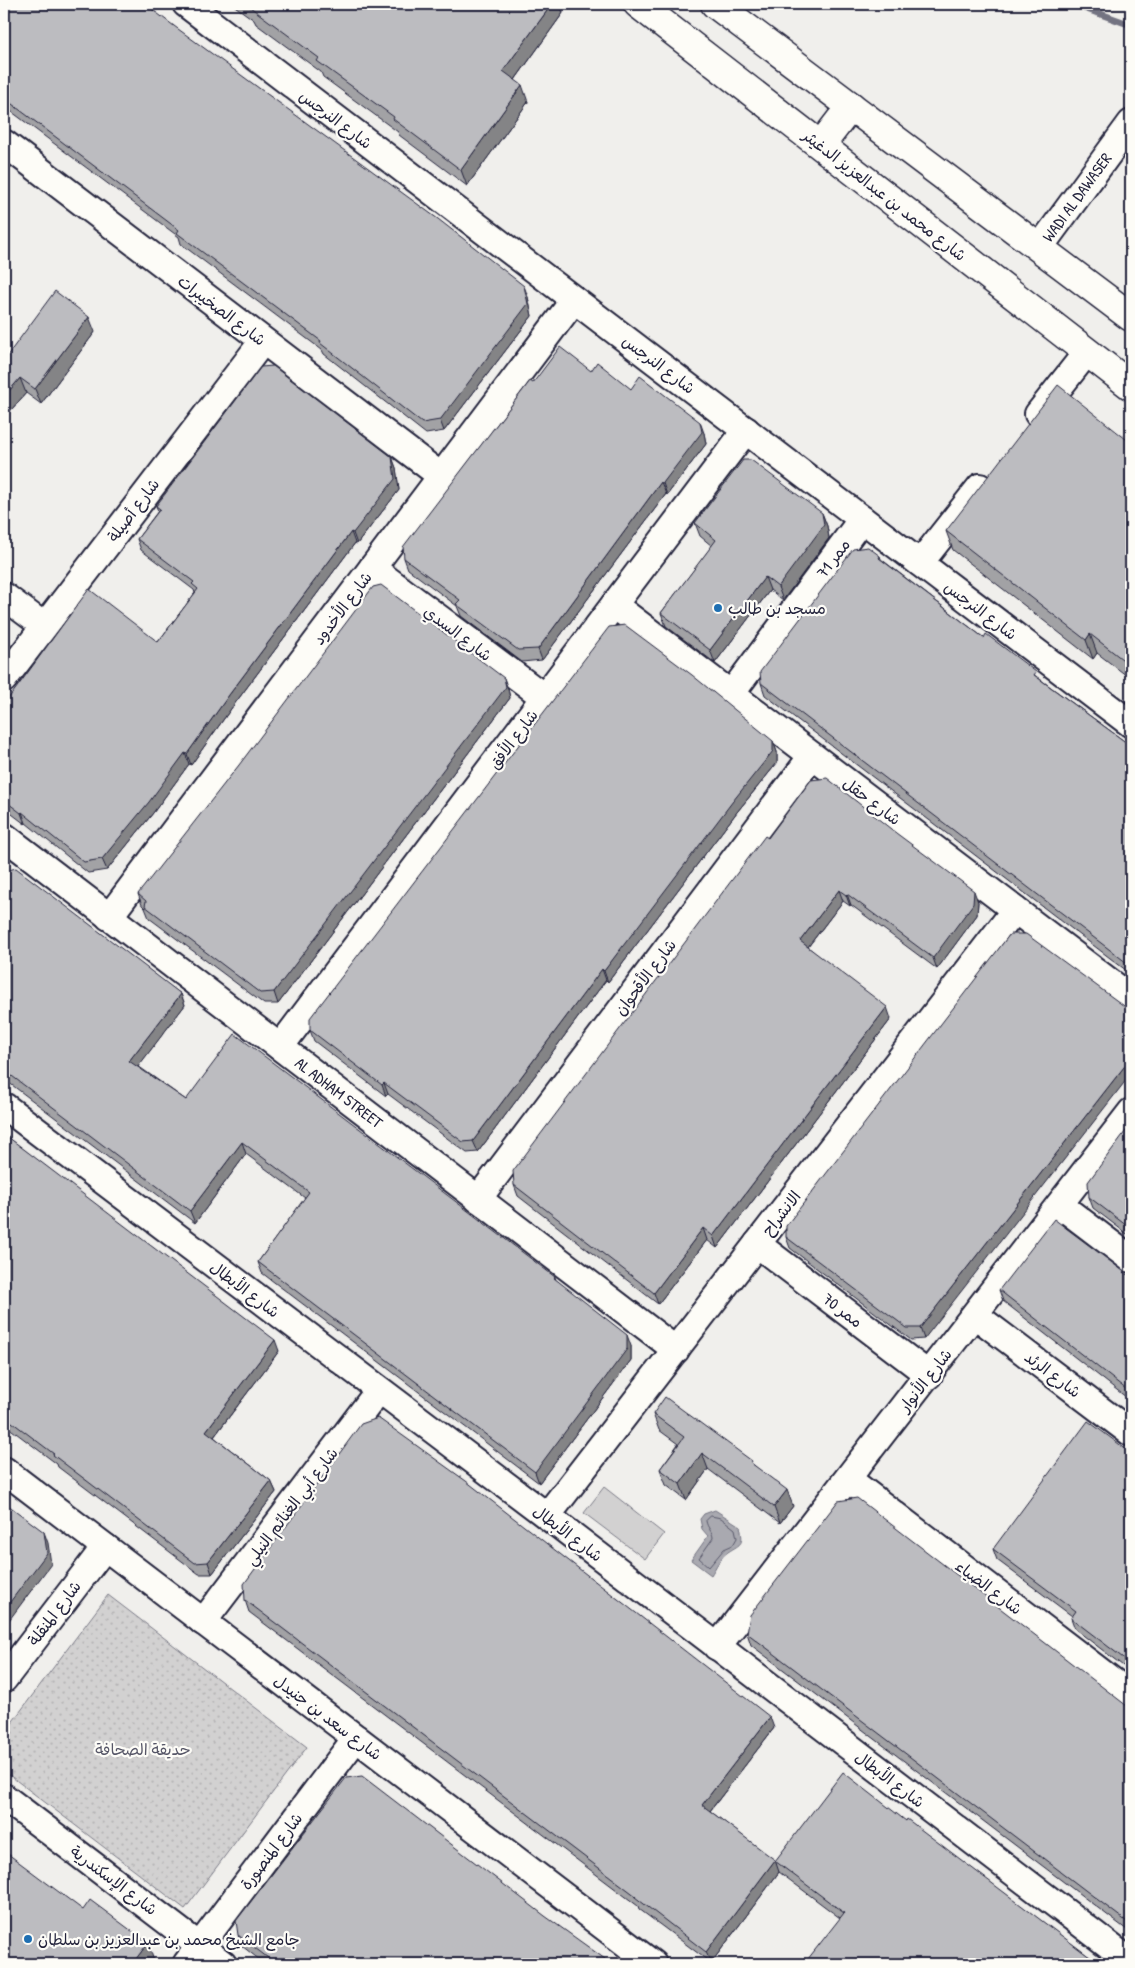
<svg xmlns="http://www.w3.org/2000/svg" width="1135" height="1968" viewBox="0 0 1135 1968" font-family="'Patrick Hand','Playpen Sans Arabic',sans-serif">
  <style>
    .grass { fill: url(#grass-dots); stroke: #7a7a86 }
    .park { fill: #d2d1d1; stroke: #7a7a86 }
    .water { fill: #a9a9b0; stroke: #737381 }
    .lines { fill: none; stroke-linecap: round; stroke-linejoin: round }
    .shore { stroke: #58586a; stroke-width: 1 }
    .stream { stroke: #737381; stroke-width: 7 }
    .street-casing { stroke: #22223b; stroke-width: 30 }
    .secondary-casing { stroke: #22223b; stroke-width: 31 }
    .street { stroke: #fdfcf7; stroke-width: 26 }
    .secondary { stroke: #fdfcf7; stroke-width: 28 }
    .wall { fill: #a2a2a5; stroke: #22223b }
    .shaded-wall { fill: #848486; stroke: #22223b }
    .building { fill: #bcbcc0; stroke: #22223b }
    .poi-dot { fill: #1f6fb2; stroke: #fdfcf7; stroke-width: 2 }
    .labels { text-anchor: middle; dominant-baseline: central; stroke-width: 4.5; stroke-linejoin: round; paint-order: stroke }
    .street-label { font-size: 16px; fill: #22223b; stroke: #fdfcf7 }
    .poi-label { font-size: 16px; fill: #22223b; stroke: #fdfcf7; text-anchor: start }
    .park-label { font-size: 16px; fill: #575768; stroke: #fdfcf7 }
  </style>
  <defs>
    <pattern id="grass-dots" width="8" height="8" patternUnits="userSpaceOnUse" patternTransform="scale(1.25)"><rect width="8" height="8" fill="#d2d1d1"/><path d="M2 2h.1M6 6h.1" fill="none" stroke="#b4b3b4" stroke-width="1.8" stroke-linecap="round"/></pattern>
  </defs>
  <rect width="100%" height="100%" fill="#f0efec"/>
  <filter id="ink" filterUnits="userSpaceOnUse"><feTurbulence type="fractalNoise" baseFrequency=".02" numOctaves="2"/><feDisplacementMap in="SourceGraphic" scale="10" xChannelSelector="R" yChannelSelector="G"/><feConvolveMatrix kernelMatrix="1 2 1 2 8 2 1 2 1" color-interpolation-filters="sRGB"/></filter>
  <g filter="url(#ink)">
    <polygon class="grass" points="108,1595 307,1747 185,1909 4,1771 4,1733"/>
    <polygon class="park" points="604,1487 664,1534 645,1559 584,1513"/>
    <path class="water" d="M715 1510 740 1526C744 1545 742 1543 728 1552 721 1556 715 1569 711 1575L691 1560 708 1536 702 1529 700 1519 704 1514Z"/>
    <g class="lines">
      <path class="shore" d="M711 1516 721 1518 735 1529 737 1538 733 1545 724 1549 709 1567 699 1558 713 1538C713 1532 707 1528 706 1521Z"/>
      <polyline class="stream" points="1073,4 1131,25"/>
      <g class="street-casing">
        <g id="street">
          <polyline points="186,4 1131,724"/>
          <polyline points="4,143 441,476"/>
          <path id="s1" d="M1040 247 1131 123"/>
          <polyline points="1038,414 1087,352"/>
          <polyline points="920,563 980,487"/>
          <polyline points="372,568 544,697"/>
          <polyline points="4,596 44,626"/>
          <polyline points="614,605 1131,998"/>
          <polyline points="4,679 263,341"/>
          <polyline points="731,694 862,519"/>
          <path id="s2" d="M4 836 676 1350"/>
          <polyline points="109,917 574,300"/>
          <polyline points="280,1047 746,430"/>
          <polyline points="4,1106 547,1516 1131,1962"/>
          <polyline points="478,1199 812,756"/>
          <polyline points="1060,1205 1131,1259"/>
          <polyline points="757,1244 929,1375"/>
          <polyline points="975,1315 1131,1433"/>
          <polyline points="4,1470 653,1964"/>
          <polyline points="848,1479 1131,1695"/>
          <polyline points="547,1516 1015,910"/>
          <polyline points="203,1622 379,1390"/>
          <polyline points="717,1647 1131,1112"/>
          <polyline points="4,1679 105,1547"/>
          <polyline points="4,1797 223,1964"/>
          <polyline points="186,1964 356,1738"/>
        </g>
      </g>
      <g class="secondary-casing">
        <g id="secondary">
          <polyline points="638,4 1131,386"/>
          <polyline points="715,4 1131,317"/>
          <polyline points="821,145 851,106"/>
        </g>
      </g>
      <use href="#street" class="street"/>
      <use href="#secondary" class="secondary"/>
    </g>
    <g class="wall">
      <polygon points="4,4 528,297 532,316 444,431 426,434 324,354 322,350 181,244 179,237 4,106"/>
      <polygon points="232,4 560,4 563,13 515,80 528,102 467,186 399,135 398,132 323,77 321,72 256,24 254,20"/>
      <polygon points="95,332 41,404 26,393 4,418 4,421 4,360"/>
      <polygon points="533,383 631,389 704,433 706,444 667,495 666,494 542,660 522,662 461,616 457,606 408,569 404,558"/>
      <polygon points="1131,443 1131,679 1097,653 1093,659 953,550 946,531"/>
      <polygon points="392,457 396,468 399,490 357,544 355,543 233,706 191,765 189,764 153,813 107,870 88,873 26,823 25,824 4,808 4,704 158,642 195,593 194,590 141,550 137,539 158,511 156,506"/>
      <polygon points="822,513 827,526 829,538 783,600 770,590 715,663 666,626 661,613 712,546 700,536 695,523"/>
      <polygon points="880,556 881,559 984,638 1131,746 1131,974 765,695 761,683"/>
      <polygon points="508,689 510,698 278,1004 264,1004 149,918 145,908 142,905 138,894"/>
      <polygon points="773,741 777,752 777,763 737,812 608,982 606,980 478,1152 467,1153 388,1094 386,1096 314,1041 310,1030"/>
      <polygon points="768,838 978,902 977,915 937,969 851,905 850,906 843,901 808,947 891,1019 717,1248 707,1240 658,1304 518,1196 514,1185"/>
      <polygon points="4,872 181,994 185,1005 138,1066 186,1100 555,1277 556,1280 631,1346 631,1360 539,1483 262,1273 258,1262 305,1198 246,1154 195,1223 4,1079"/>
      <polygon points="1010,934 924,1339 911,1340 790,1248 786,1237"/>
      <polygon points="1131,1124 1131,1237 1093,1208 1089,1197"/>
      <polygon points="4,1134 279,1351 214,1437 271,1481 276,1492 212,1574 199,1574 58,1467 57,1464 4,1424"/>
      <polygon points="1131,1277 1131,1401 1003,1301 999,1290"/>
      <polygon points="653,1414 754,1465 793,1506 780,1523 708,1469 686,1500 666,1485 660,1469 678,1444 659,1430"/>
      <polygon points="1131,1453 1131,1672 1075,1629 1071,1618 1072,1616 997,1560 993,1549"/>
      <polygon points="245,1600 774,1728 710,1811 775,1861 906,1821 1099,1964 840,1918 779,1872 711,1963 639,1909 638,1906 249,1612"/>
      <polygon points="747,1633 1131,1709 1131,1933 751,1645"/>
      <polygon points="238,1935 612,1964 265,1964 242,1946"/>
    </g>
    <g class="shaded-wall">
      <polygon points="552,4 560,4 563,13 509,88 503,71"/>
      <polygon points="522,85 528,102 467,186 461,170"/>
      <polygon points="524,286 528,297 532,316 444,431 440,420"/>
      <polygon points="89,317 95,332 41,404 35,389"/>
      <polygon points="20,378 26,393 4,418 4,421 4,397"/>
      <polygon points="700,422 704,433 706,444 667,495 663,483"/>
      <polygon points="392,457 396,468 399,490 357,544 353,533"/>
      <polygon points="661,482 666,494 542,660 538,649"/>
      <polygon points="822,513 827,526 829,538 783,600 778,587"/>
      <polygon points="351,532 355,543 233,706 191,765 187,754 229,695"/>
      <polygon points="765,577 770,590 715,663 710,650"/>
      <polygon points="4,616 6,623 9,637 4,643"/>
      <polygon points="1090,634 1097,653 1093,659 1086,640"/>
      <polygon points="504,678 508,689 510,698 278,1004 274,992"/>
      <polygon points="773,741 777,752 777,763 737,812 608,982 604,971"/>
      <polygon points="185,753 189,764 153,813 107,870 102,859"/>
      <polygon points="22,812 26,823 25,824 21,813"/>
      <polygon points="839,890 843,901 804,952 800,941"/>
      <polygon points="974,891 978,902 977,915 937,969 933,958"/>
      <polygon points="847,894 851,905 850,906 846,895"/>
      <polygon points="602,969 606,980 478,1152 473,1141"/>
      <polygon points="181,994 185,1005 134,1072 129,1061"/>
      <polygon points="887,1007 891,1019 717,1248 713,1236"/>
      <polygon points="1131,1058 1131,1074 924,1339 920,1328"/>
      <polygon points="384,1083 388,1094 386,1096 382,1085"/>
      <polygon points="242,1142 246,1154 195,1223 190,1211"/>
      <polygon points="703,1228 707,1240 658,1304 654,1293"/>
      <polygon points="627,1335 631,1346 631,1360 539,1483 535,1472"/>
      <polygon points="275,1340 279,1351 210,1442 206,1431"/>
      <polygon points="702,1453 708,1469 686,1500 680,1484"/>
      <polygon points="271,1481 276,1492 212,1574 208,1562"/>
      <polygon points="787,1490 793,1506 780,1523 774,1507"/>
      <polygon points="44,1532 48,1543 51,1564 4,1627 4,1610"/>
      <polygon points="770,1717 774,1728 706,1816 702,1805"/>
      <polygon points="775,1860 779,1872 711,1963 706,1952"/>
      <polygon points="148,1943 154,1961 152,1964 132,1964"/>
    </g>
    <g class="building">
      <polygon points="4,4 145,4 174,26 438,219 524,286 528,304 440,420 422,423 320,343 321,341 177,233 179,230 4,98"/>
      <polygon points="248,4 552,4 503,71 522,85 461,170 393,119 394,117 317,61 319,58 250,7 251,6"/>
      <polygon points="55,291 89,317 35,389 20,378 4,397 4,360"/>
      <polygon points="560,347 591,371 597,362 631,389 640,376 700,422 702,432 663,483 661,482 538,649 518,650 456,604 460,600 404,558 403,547 530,381 533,383"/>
      <polygon points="273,366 392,457 395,479 353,533 351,532 229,695 187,754 185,753 149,802 102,859 84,862 22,812 21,813 4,800 4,704 15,690 89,589 158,642 198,589 192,584 194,582 137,539 160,509 156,506 261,367"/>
      <polygon points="1058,385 1131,443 1131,666 1090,634 1086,640 946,531"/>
      <polygon points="743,460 751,460 822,513 824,525 778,587 765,577 710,650 661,613 716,540 695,523"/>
      <polygon points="868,547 880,556 879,558 984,638 986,634 1036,672 1034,675 1131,746 1131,966 761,683 760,672 853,549"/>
      <polygon points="381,585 504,678 506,687 274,992 260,993 145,906 146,901 138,894 239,765 373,587"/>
      <polygon points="625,625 692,675 773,741 773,751 733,801 604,971 602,969 473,1141 463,1142 384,1083 382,1085 310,1030 310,1018 609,627"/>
      <polygon points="827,778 896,833 974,891 973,904 933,958 847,894 846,895 839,890 800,941 887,1007 713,1236 703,1228 654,1293 514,1185 513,1171 765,836 768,838 811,780"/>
      <polygon points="16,868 181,994 129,1061 186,1100 235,1034 555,1277 554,1278 627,1335 627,1349 535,1472 258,1262 309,1192 242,1142 190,1211 4,1070 4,872 5,871"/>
      <polygon points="1010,934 1026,934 1131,1011 1131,1058 920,1328 907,1328 786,1237 786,1226"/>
      <polygon points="1131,1124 1131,1229 1089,1197 1088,1182"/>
      <polygon points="4,1134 275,1340 206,1431 271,1481 208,1562 195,1563 53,1455 54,1454 4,1416"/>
      <polygon points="1054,1219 1131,1277 1131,1393 999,1290"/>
      <polygon points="665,1397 752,1461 751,1463 787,1490 774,1507 702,1453 680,1484 660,1469 684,1437 653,1414"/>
      <polygon points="378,1418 466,1481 770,1717 702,1805 775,1860 706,1952 635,1897 636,1896 245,1600 244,1584 361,1424"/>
      <polygon points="1088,1421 1131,1453 1131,1664 1071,1618 1076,1611 993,1549"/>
      <polygon points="857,1498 1131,1709 1131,1925 747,1633 750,1615 838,1501"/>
      <polygon points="4,1502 44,1532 47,1553 4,1610"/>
      <polygon points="843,1772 906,1821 907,1819 1099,1964 804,1964 844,1913 775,1861"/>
      <polygon points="362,1776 545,1916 612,1964 276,1964 238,1935 236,1921 346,1778"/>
      <polygon points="4,1851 83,1910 90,1900 148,1943 132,1964 4,1964"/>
    </g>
  </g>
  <g class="poi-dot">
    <circle cx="718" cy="608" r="5"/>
    <circle cx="28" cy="1939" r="5"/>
  </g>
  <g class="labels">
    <g class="street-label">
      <text transform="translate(336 119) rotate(37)">شارع النرجس</text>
      <text transform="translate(885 195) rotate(38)">شارع محمد بن عبدالعزيز الدغيثر</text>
      <text stroke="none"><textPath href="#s1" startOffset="62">WADI AL DAWASER</textPath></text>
      <text transform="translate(222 310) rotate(37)">شارع الصخيبرات</text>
      <text transform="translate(659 364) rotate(37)">شارع النرجس</text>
      <text transform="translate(133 510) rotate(-53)">شارع أصيلة</text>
      <text transform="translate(833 558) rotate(-53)">ممر 71</text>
      <text transform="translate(342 608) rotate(-53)">شارع الأخدود</text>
      <text transform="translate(981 610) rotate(37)">شارع النرجس</text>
      <text transform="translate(458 633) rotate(37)">شارع السدي</text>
      <text transform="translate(513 739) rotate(-53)">شارع الأفق</text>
      <text transform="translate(872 801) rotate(37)">شارع حقل</text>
      <text transform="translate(645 977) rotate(-53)">شارع الأقحوان</text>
      <text stroke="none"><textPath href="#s2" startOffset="422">AL ADHAM STREET</textPath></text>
      <text transform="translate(781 1213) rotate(-52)">الانشراح</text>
      <text transform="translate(245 1289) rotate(37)">شارع الأبطال</text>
      <text transform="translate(843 1310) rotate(37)">ممر 70</text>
      <text transform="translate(1053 1374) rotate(37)">شارع الرئد</text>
      <text transform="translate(925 1380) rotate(-52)">شارع الأنوار</text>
      <text transform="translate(291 1506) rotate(-53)">شارع أبي الغنائم النيلي</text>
      <text transform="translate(568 1533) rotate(37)">شارع الأبطال</text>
      <text transform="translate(989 1587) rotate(37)">شارع الضياء</text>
      <text transform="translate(54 1613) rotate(-53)">شارع المنقلة</text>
      <text transform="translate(328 1717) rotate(37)">شارع سعد بن جنيدل</text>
      <text transform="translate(890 1779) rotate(37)">شارع الأبطال</text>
      <text transform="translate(271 1851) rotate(-53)">شارع المنصورة</text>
      <text transform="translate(114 1880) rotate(37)">شارع الإسكندرية</text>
    </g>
    <g class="poi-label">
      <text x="728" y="608">مسجد بن طالب</text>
      <text x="38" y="1939">جامع الشيخ محمد بن عبدالعزيز بن سلطان</text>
    </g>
    <g class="park-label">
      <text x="143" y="1749">حديقة الصحافة</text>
    </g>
  </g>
  <rect width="1135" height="1968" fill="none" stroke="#fdfcf7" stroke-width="20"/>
  <rect x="10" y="10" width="1115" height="1948" fill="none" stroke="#22223b" stroke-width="2" filter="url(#ink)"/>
</svg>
